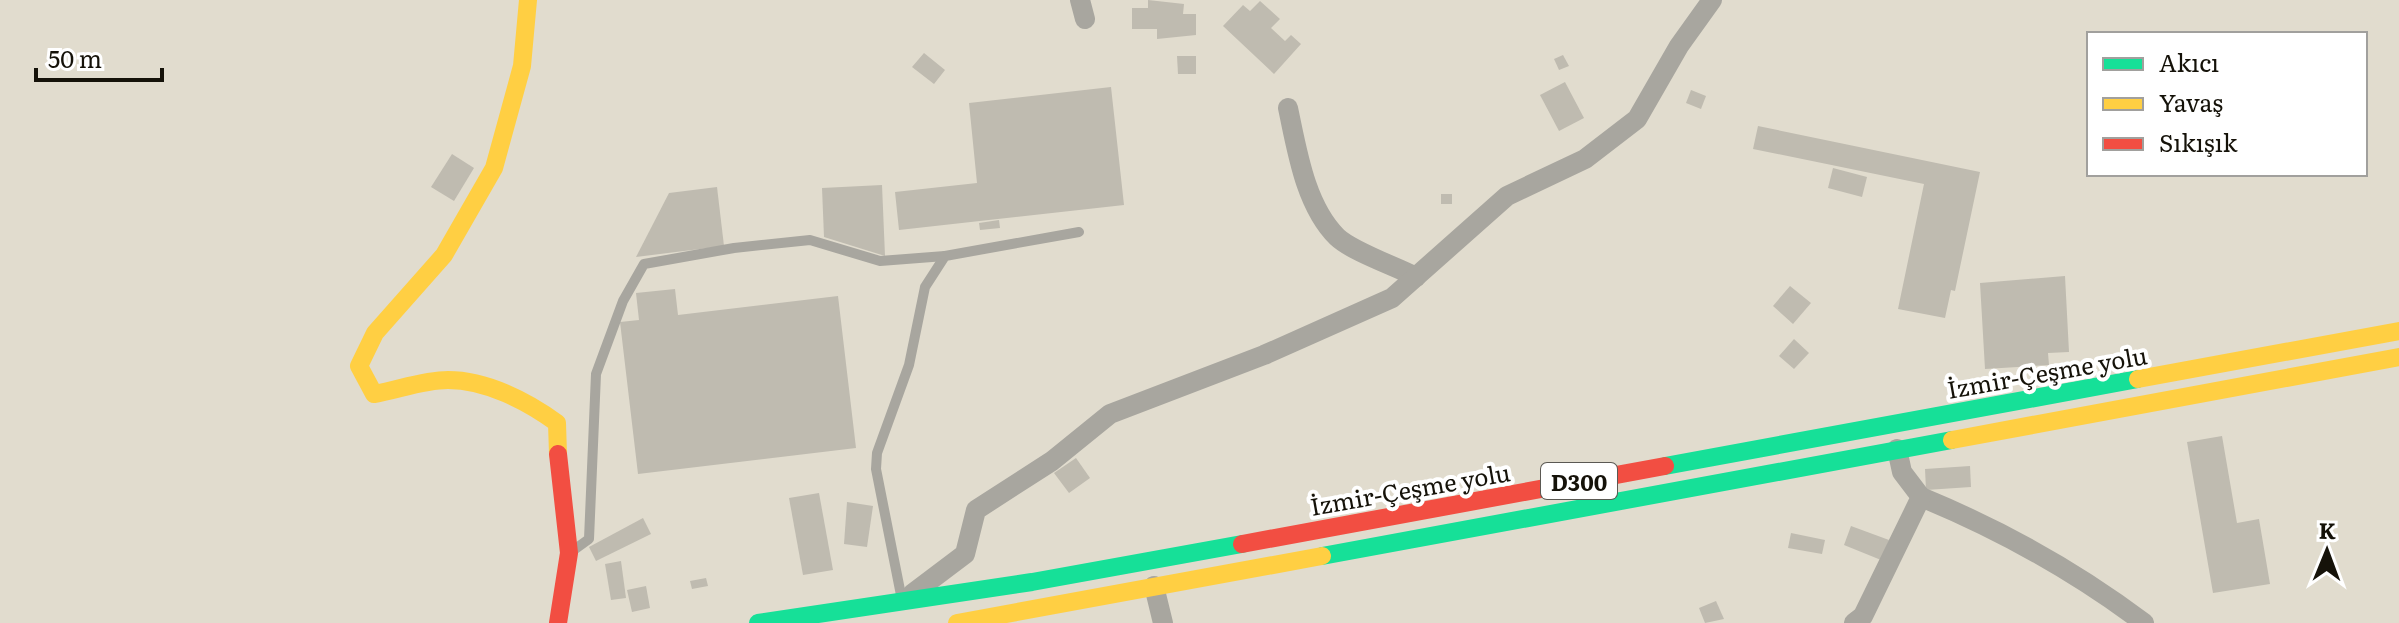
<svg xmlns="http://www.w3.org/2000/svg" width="2399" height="623" viewBox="0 0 2399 623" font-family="Literata,serif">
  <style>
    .building { fill: #bfbbb0 }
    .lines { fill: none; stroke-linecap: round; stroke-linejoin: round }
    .lane { stroke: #a8a69f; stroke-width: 10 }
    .street { stroke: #a8a69f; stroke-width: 20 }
    .fast { stroke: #16e098; stroke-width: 18 }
    .slow { stroke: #ffcf43; stroke-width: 18 }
    .jam { stroke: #f24e42; stroke-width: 18 }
    .labels { text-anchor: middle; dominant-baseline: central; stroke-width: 8; stroke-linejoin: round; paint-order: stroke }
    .shield { fill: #fff; stroke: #5b5953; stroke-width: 2 }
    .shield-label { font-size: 22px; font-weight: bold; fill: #151209 }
    .street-label { font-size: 24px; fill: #151209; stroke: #fff }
  </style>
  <rect width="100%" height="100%" fill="#e1dcce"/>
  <g class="building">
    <polygon points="1148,0 1184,4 1183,14 1196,14 1196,35 1157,39 1157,29 1132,29 1132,8 1148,8"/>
    <polygon points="1260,1 1280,19 1271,28 1285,41 1291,35 1301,44 1274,74 1223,26 1243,5 1250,11"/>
    <polygon points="924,53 945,70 934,84 912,67"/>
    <polygon points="1563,55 1569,66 1559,70 1554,59"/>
    <polygon points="1177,56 1196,56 1196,74 1178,74"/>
    <polygon points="1565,82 1584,118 1559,131 1540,95"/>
    <polygon points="1111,87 1124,205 899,230 895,192 977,183 969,103"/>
    <polygon points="1691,90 1706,96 1701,109 1686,103"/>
    <polygon points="1758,126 1980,172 1955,291 1951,290 1945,318 1898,309 1924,184 1753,149"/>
    <polygon points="452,154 474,168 454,201 431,187"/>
    <polygon points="1833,168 1867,177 1862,197 1828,188"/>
    <polygon points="882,185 885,256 824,237 822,188"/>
    <polygon points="717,187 724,246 636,257 669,193"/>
    <rect x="1441" y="194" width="11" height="10"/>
    <polygon points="999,220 1000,228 980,230 979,223"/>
    <polygon points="2065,276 2069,352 2048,353 2049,365 1985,369 1980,283"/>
    <polygon points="1790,286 1811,303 1793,324 1773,306"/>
    <polygon points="675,289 678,315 838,296 856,448 638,474 620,322 639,320 636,293"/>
    <polygon points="1794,339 1809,353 1794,369 1779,356"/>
    <polygon points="2222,436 2237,523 2259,519 2270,584 2213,593 2187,442"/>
    <polygon points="1076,458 1090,478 1069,493 1054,473"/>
    <polygon points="1970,466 1971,487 1926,490 1925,469"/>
    <polygon points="819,493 833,570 803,575 789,498"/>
    <polygon points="847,502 873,506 867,547 844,544"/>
    <polygon points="643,518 651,534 596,561 589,547"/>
    <polygon points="1851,526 1889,540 1881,560 1844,545"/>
    <polygon points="1791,533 1825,540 1822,554 1788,548"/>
    <polygon points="621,561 626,598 611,600 605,564"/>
    <polygon points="706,578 708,586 692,589 690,581"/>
    <polygon points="646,586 650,608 632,612 627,590"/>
    <polygon points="1716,601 1724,619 1705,623 1699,608"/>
  </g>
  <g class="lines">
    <g class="lane">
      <polyline points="571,552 589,539 596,374 623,301 644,264 734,248 810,240 880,261 945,256"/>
      <polyline points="901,595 876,469 877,453 909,365 925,287 945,256 1079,232"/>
    </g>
    <g class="street">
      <polyline points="1080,0 1085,19"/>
      <path d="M1288 108C1297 150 1305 205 1337 237 1353 252 1395 266 1416 277"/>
      <path d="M1921 497C2001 530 2075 571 2144 623"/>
      <polyline points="1154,586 1163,623"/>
      <polyline points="912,594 965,554 976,510 1052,461 1110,414 1264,355 1392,298 1507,196 1585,159 1637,119 1679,46 1712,0"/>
      <polyline points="1854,623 1863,616 1921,497 1902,472 1897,449"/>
    </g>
    <g class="fast">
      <polyline points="1665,466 2138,379"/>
      <polyline points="1322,556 1952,440"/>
      <polyline points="758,623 1032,582 1242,544"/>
    </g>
    <g class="slow">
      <path d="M528 0 522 66 494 168 444 255 375 333 359 366 374 394C398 390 423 380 448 380 486 380 527 401 557 423L558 454"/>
      <polyline points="2138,379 2399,331"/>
      <polyline points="1952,440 2399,357"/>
      <polyline points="957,623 1322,556"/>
    </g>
    <g class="jam">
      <polyline points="558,454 569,553 558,623"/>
      <polyline points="1242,544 1665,466"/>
    </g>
  </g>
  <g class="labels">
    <rect class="shield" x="1541" y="463" width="76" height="36" rx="6"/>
    <g class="shield-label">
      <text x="1579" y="481">D300</text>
    </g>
    <g class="street-label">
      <text transform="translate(2047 371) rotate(-10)">İzmir-Çeşme yolu</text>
      <text transform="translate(1410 488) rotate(-10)">İzmir-Çeşme yolu</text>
    </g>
  </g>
  <rect x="2087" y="32" width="280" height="144" fill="#ffffff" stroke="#a1a09d" stroke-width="2"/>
  <rect x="2103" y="58" width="40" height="12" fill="#16e098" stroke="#a1a09d" stroke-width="2"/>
  <text x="2159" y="72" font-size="24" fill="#151209">Akıcı</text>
  <rect x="2103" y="98" width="40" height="12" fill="#ffcf43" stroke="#a1a09d" stroke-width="2"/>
  <text x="2159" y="112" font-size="24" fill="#151209">Yavaş</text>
  <rect x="2103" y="138" width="40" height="12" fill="#f24e42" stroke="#a1a09d" stroke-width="2"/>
  <text x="2159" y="152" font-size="24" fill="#151209">Sıkışık</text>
  <g transform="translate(2327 551) rotate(1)" stroke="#ffffff" stroke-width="6" paint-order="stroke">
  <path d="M0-6L14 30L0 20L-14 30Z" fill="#151209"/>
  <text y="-12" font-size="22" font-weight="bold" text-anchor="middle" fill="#151209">K</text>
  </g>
  <path d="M36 68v12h126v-12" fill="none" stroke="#151209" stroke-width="4"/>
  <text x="48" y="68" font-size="24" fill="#151209" stroke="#ffffff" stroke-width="6" paint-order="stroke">50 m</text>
</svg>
